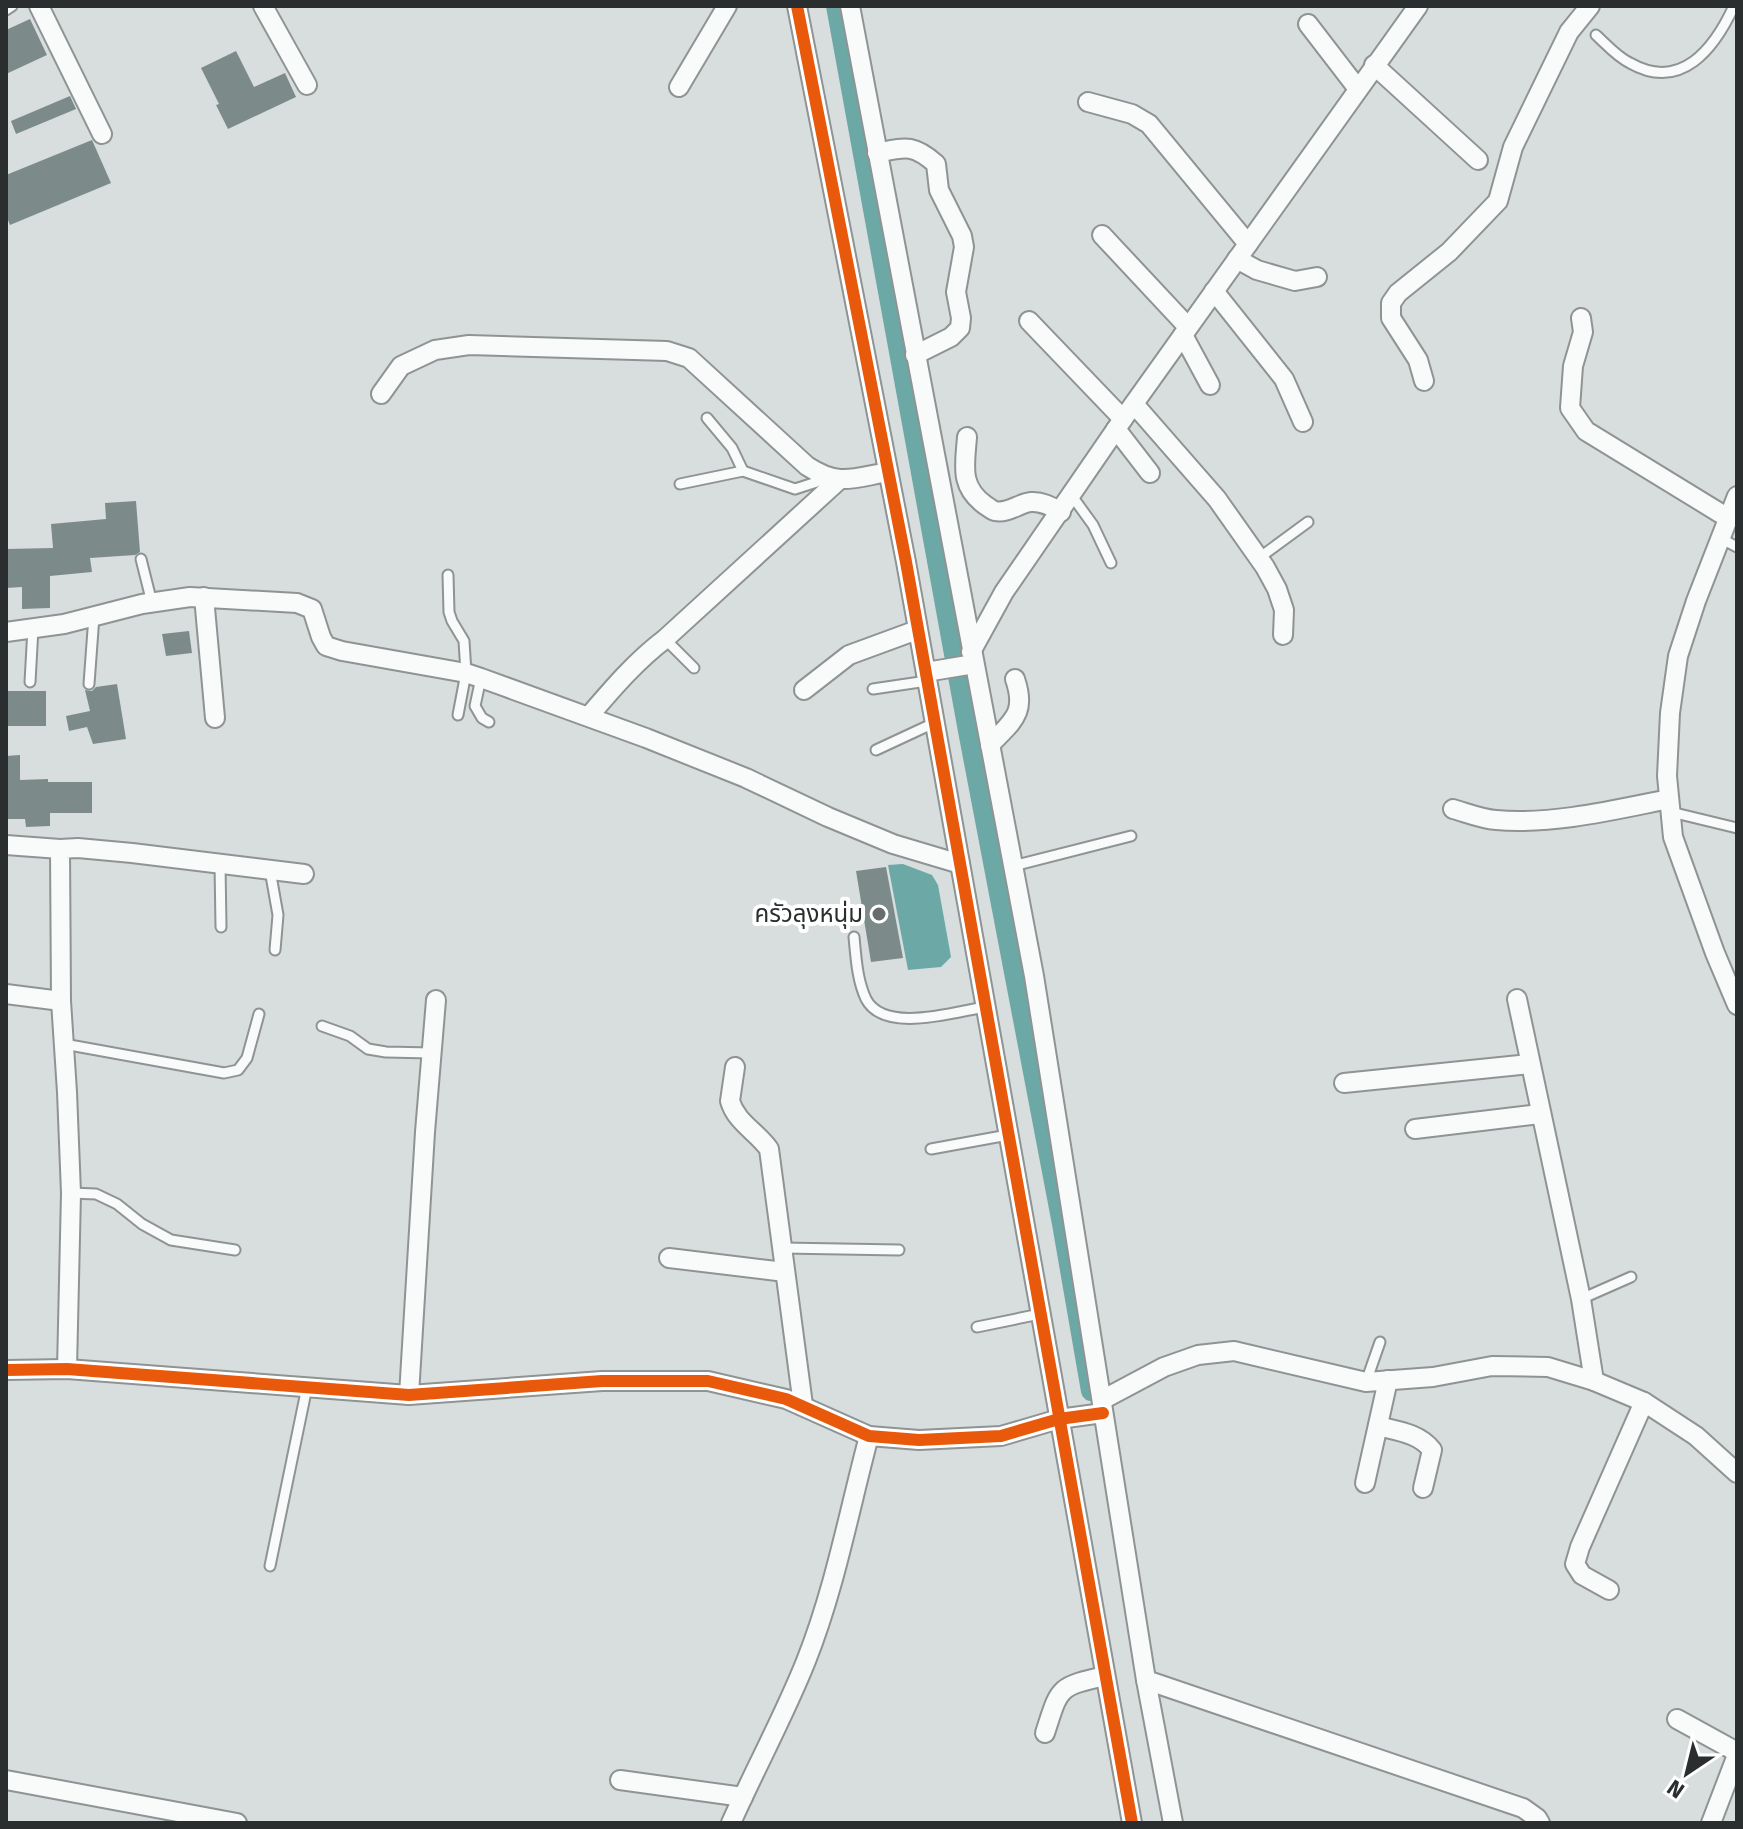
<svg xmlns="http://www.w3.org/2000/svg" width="1743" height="1829" viewBox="0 0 1743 1829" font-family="'Fira Sans','Noto Sans Thai',sans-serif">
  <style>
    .water { fill: #6ca9a6 }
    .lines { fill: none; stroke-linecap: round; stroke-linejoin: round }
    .canal { stroke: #6ca9a6; stroke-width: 20 }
    .building { fill: #7c8b8a }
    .service-casing { stroke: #8e9393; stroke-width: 13 }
    .minor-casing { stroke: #8e9393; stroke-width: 22 }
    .service { stroke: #f9fafa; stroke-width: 9 }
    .minor { stroke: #f9fafa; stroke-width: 18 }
    .cycleway-casing { stroke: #fff; stroke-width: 17 }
    .cycleway { stroke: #e8590c; stroke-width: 12 }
    .poi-dot { fill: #676c6c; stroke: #fff; stroke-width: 3 }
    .labels { text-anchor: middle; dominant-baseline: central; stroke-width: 8; stroke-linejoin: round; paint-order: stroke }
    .poi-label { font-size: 24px; fill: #2a2e2e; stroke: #fff; text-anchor: end }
  </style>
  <rect width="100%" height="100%" fill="#d8dede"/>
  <polygon class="water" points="903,864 932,875 938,885 951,957 941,967 908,970 888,865"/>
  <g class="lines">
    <polyline class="canal" points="836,6 968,731 1062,1224 1091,1391"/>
  </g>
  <g class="building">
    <polygon points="30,19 47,55 6,74 6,30"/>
    <polygon points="236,51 254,87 285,73 296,97 228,129 216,105 219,104 201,68"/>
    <polygon points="70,96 76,109 16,134 11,121"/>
    <polygon points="92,140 111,183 10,225 6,215 6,175"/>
    <polygon points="136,501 140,552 135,555 90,558 92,572 50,576 50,608 22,609 22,587 6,588 6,549 53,548 51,524 106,519 105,503"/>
    <polygon points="189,631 192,653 166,656 162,634"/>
    <polygon points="117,684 126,739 93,744 87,727 69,731 66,716 90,711 85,690 92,691 96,687"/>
    <rect x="6" y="691" width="40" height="35"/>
    <polygon points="20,755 20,780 48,779 48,782 92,782 92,813 50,813 50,826 26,827 25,819 6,819 6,756"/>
    <polygon points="886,867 903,958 871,962 856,871"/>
  </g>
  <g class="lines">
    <g class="service-casing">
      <g id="service">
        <polyline points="6,10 12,6"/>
        <path d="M1596 35C1606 44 1617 57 1630 63 1681 92 1714 49 1734 6"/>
        <polyline points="707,418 732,448 743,471"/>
        <polyline points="680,484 743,471 795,489 826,479"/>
        <polyline points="1072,496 1093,525 1111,563"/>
        <polyline points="1720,538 1737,547"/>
        <polyline points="1259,558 1308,522"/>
        <polyline points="141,559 152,603"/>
        <polyline points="448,575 449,612 452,621 464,641 466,673 458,715"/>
        <polyline points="665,639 694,668"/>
        <polyline points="481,678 475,706 482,718 489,722"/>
        <polyline points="30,682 33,628"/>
        <polyline points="89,684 94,616"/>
        <polyline points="873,689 927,681"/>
        <polyline points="876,750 934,723"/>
        <polyline points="1671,812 1737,828"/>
        <polyline points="220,864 221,927"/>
        <polyline points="1013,866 1131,836"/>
        <polyline points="270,870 278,915 275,950"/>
        <path d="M854 937C856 957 857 980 866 999 884 1034 954 1012 985 1007"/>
        <polyline points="322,1026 350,1036 368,1049 386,1052 431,1053"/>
        <polyline points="64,1044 224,1073 238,1070 247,1058 259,1014"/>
        <polyline points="931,1149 1008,1135"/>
        <polyline points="71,1193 96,1194 117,1204 142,1224 171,1240 235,1250"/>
        <polyline points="783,1248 899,1250"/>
        <polyline points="1581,1299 1631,1277"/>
        <polyline points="977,1327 1040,1314"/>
        <polyline points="1366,1382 1380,1342"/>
        <polyline points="270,1566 307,1387"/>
      </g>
    </g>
    <g class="minor-casing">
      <g id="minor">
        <polyline points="39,6 102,134"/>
        <polyline points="263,6 307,85"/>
        <polyline points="797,6 906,562 1132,1823"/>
        <polyline points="850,6 1034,976 1146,1680 1173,1823"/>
        <polyline points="1308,24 1358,89"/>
        <polyline points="1374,65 1478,160"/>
        <polyline points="679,87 727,6"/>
        <polyline points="1088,102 1132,114 1149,124 1248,244"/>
        <path d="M877 153C906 147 913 144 936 164L939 190 962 236 964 247 956 292 961 318 960 328 951 337 915 355"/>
        <polyline points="1102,235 1188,327"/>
        <polyline points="1237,259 1257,270 1295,281 1317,277"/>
        <polyline points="1214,291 1284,379 1303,422"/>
        <polyline points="1581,318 1583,332 1573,366 1570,408 1586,431 1728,518"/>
        <polyline points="1029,321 1123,419"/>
        <polyline points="1183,335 1210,385"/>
        <polyline points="1424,381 1418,360 1391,318 1391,303 1398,293 1449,252 1498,201 1513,147 1569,32 1590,6"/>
        <path d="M381 394 401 366 435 350 469 345 667 351 689 358 807 466C839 487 853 478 888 472"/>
        <polyline points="1134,404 1217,499 1265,567 1277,589 1284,610 1283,635"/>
        <polyline points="1116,429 1150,473"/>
        <path d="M967 437C965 465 959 486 985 505 987 506 993 511 995 511 1008 514 1019 503 1031 502 1042 501 1052 507 1061 512"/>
        <polyline points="1737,496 1696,601 1678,656 1670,713 1667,776 1673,837 1715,953 1737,1005"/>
        <polyline points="204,597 215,718"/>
        <polyline points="6,632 64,624 142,604 190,597 297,603 312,609 321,637 326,646 342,651 466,673 481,678 646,738 746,778 828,817 893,844 960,864"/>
        <polyline points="971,652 1004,592 1123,419 1418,6"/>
        <polyline points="926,672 974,664"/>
        <polyline points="804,690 849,655 917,630"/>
        <path d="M589 716C613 688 636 661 665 639L839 480"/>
        <path d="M990 745C1012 721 1027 714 1015 679"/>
        <path d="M1453 809C1467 813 1482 819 1496 820 1552 825 1614 810 1669 799"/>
        <polyline points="6,845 60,849"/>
        <polyline points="6,994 61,1001"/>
        <polyline points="1517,999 1581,1299 1594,1381"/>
        <path d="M735 1067 730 1101C736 1122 757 1132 769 1149L803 1405"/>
        <polyline points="1344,1083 1530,1064"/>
        <polyline points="1415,1129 1540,1114"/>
        <polyline points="669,1258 785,1272"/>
        <polyline points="67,1369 71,1193 67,1092 61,1001 60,849 78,848 132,853 304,874"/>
        <polyline points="6,1370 67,1369 409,1395 602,1381 708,1381 786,1399 869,1436 919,1440 1001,1436 1059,1419 1103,1413"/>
        <polyline points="409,1395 425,1132 436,1000"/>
        <polyline points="1102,1400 1164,1367 1198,1355 1234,1351 1366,1382 1433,1377 1492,1366 1548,1367 1594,1381 1644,1402 1696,1436 1737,1473"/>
        <path d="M1378 1426C1397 1431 1419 1433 1432 1450L1423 1488"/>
        <polyline points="1365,1483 1388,1380"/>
        <polyline points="1609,1590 1582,1575 1575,1564 1580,1547 1644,1402"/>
        <polyline points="1146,1680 1523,1808 1537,1818 1540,1823"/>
        <polyline points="1677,1719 1737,1752"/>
        <path d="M1045 1733C1060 1687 1057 1687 1105 1676"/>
        <polyline points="6,1780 237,1823"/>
        <polyline points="620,1780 743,1797"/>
        <path d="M731 1823C755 1769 784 1716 806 1661 835 1588 849 1511 869 1436"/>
        <polyline points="1711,1823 1737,1755"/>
      </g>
    </g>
    <use href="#service" class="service"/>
    <use href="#minor" class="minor"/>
    <g class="cycleway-casing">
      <g id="cycleway">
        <polyline points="797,6 906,562 1132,1823"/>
        <polyline points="6,1370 67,1369 409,1395 602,1381 708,1381 786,1399 869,1436 919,1440 1001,1436 1059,1419 1103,1413"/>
      </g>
    </g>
    <use href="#cycleway" class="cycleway"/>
  </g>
  <circle class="poi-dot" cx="879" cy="914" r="8"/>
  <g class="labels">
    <g class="poi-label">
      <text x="863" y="914">ครัวลุงหนุ่ม</text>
    </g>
  </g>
  <rect width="1743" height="1829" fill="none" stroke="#2a2e2e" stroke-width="16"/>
  <g transform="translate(1687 1773) rotate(215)" stroke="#ffffff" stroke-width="6" paint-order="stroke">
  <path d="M0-6L14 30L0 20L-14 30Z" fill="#2a2e2e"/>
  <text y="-12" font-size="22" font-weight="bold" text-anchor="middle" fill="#2a2e2e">N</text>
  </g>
</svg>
